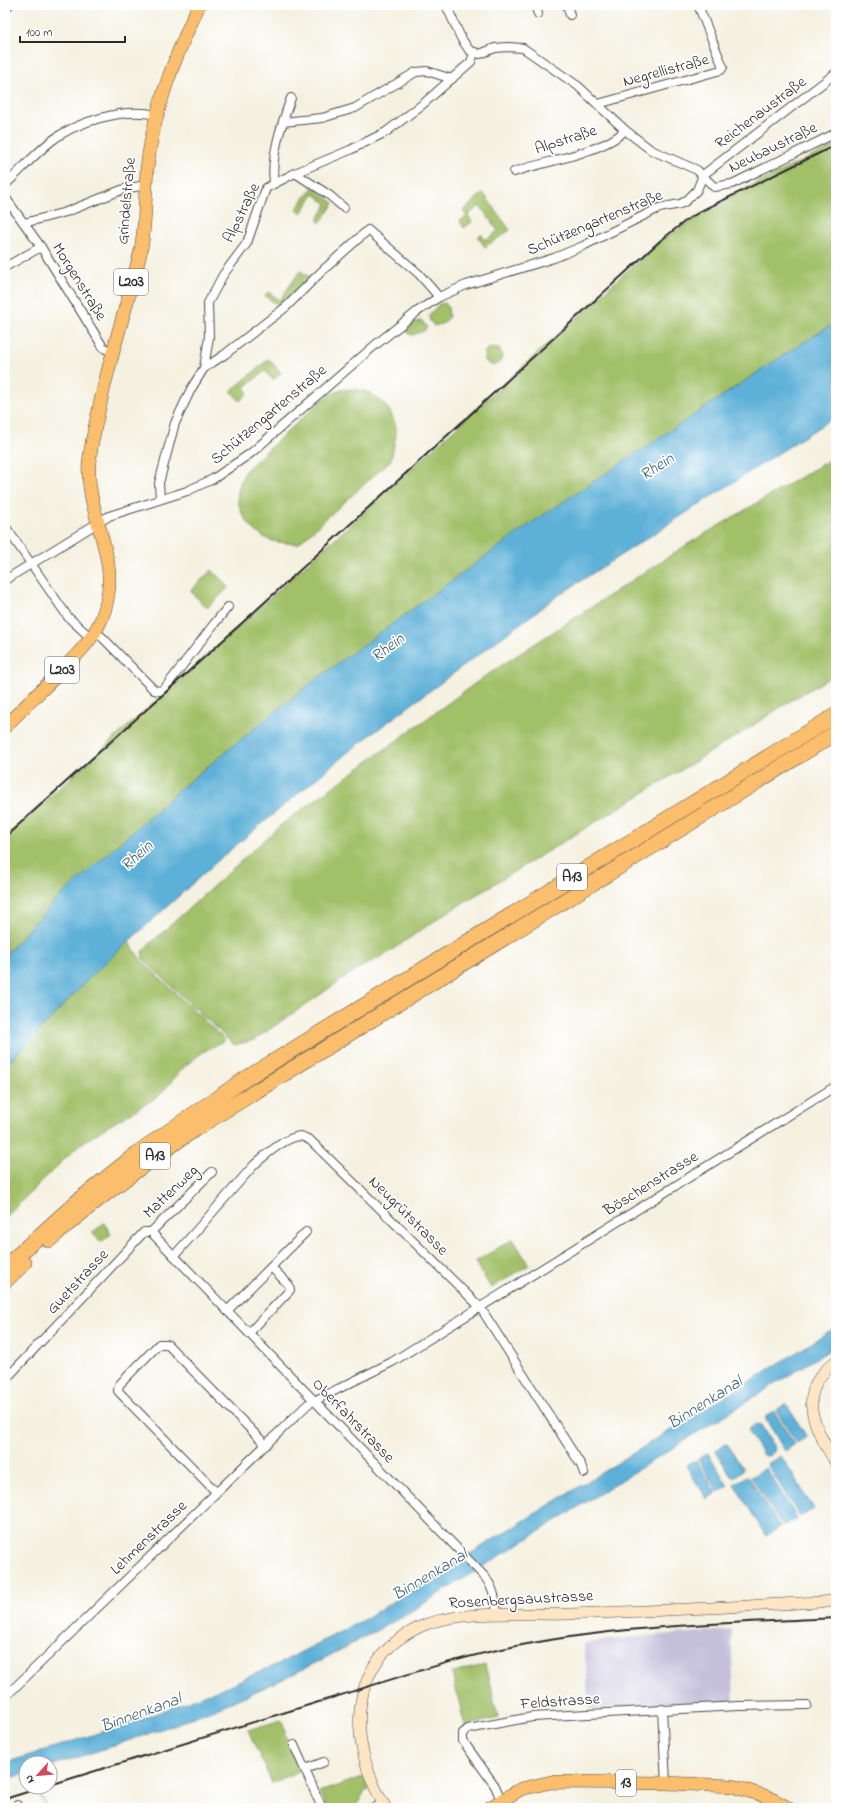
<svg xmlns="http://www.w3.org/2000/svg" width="841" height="1813" viewBox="0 0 841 1813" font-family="'Indie Flower',sans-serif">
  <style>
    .industrial { fill: #c4c0db }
    .green { fill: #a1c068; stroke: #66764a }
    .water { fill: #5db0d8; stroke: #446e82 }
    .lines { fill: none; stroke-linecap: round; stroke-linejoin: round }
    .stream { stroke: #5db0d8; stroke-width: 2 }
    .street-casing { stroke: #494946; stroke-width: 10 }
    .secondary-casing { stroke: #494946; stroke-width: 12 }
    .primary-casing { stroke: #494946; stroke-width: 14 }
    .highway-casing { stroke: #494946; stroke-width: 16 }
    .street { stroke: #fff; stroke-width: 8 }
    .secondary { stroke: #fde5c5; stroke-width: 11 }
    .primary { stroke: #fabe6d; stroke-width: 13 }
    .highway { stroke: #fabe6d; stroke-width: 15 }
    .rail { stroke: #2b2b2b; stroke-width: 2 }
    .labels { text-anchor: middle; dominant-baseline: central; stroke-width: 3.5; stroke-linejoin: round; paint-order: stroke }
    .shield { fill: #fff; stroke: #6b6b6b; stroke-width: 1 }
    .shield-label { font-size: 15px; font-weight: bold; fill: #2b2b2b }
    .street-label { font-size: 16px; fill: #2b2b2b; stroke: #fff }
    .water-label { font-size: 17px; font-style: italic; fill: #3f6070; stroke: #fff }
  </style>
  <rect width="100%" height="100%" fill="#fff"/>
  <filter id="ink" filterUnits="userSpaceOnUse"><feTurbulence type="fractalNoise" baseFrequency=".025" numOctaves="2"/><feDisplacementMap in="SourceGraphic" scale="8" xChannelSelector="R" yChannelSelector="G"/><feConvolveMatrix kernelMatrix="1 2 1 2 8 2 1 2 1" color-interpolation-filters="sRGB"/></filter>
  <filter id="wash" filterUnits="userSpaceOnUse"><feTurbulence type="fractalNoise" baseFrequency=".012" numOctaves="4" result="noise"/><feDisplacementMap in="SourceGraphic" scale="16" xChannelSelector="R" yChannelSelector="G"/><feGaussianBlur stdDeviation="0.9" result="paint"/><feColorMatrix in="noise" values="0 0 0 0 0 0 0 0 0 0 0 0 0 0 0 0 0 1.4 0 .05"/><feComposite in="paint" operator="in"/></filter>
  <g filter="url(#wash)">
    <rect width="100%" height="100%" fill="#f5f1e1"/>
    <polygon class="industrial" points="731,1630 734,1702 589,1709 584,1643 645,1636"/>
    <g class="green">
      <polygon points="836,145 836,324 57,899 5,955 5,837 218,645 660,241 736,193"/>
      <polygon points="313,187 334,203 320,223 317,220 327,204 314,194 301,213 296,209"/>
      <polygon points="483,193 510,230 485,247 478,237 481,234 486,240 498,231 480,206 468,215 472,222 464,228 460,221 467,216 463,211"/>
      <polygon points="300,271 311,278 281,307 265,296 268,292 280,300"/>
      <polygon points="439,304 445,303 448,307 449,317 444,323 434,326 430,321 429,315"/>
      <path d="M422 321 427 327 424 331 412 335 408 333 407 329C410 323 416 321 422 321Z"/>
      <circle cx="493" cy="356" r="9"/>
      <polygon points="269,359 281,373 273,380 265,371 244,388 248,393 240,401 231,391"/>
      <path d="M356 389 368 392 380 400 390 411 396 427V435L391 460 298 544C290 543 281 543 273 541 256 536 238 516 238 497 237 488 242 478 246 470L326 396 341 390Z"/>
      <polygon points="836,456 836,674 790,701 740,734 443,915 386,954 356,970 254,1040 234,1045 143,959 142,951 282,824 484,677 688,544"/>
      <polygon points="212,570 229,587 207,608 190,591"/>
      <polygon points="128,941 142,961 225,1040 203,1052 185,1066 159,1096 107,1127 79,1145 5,1217 5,1066 97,970"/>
      <polygon points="104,1223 111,1234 101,1242 92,1233"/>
      <polygon points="513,1239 529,1265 491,1288 475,1262"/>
      <polygon points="485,1665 498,1718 465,1726 452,1673"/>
      <polygon points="281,1720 286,1732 284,1733 301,1770 272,1783 248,1730"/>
      <polygon points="363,1777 369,1790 365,1791 355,1808 327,1808 319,1792"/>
    </g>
    <g class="water">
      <polygon points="836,322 836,416 556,597 353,748 223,856 97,970 5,1066 5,955 57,899 181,788 312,682 534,521 793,349"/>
      <path d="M836 1328V1346L410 1612C367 1636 325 1659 281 1680 206 1715 128 1742 50 1766V1763H26V1773L5 1780V1763L139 1720 225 1687 280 1663 363 1620Z"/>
      <polygon points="786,1404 807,1437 797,1443 776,1410"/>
      <polygon points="774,1411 795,1444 785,1451 765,1418"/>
      <polygon points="756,1424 761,1425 775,1449 774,1452 768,1456 763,1455 749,1433 749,1429"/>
      <polygon points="724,1444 728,1445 743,1469 741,1473 733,1477 730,1475 716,1451"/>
      <polygon points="708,1453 728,1486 718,1492 698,1459"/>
      <polygon points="781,1456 814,1509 800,1517 767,1464"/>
      <polygon points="696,1460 716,1493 707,1499 686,1466"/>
      <polygon points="766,1468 797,1518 783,1527 751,1477"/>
      <polygon points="748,1476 780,1527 766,1536 734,1484"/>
    </g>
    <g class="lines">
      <polyline class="stream" points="41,1797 47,1808"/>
    </g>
  </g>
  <g filter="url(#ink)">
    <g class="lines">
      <g class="street-casing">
        <g id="street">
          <polyline points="446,5 461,38 469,50 480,54 495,48 507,47 523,48 578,86 625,130 651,150 697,170 714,187 732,184 836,133"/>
          <polyline points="535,5 538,14"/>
          <polyline points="567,5 570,15"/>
          <polyline points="5,8 9,5"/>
          <polyline points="598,104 721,70 723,67 698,5"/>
          <polyline points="283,122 322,118 355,108 416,72 427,71 452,79"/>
          <path d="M514 172C542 162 606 152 625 130"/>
          <polyline points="295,173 329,195 344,208"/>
          <polyline points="703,175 836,73"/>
          <path d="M274 183C270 157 282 123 291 98"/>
          <path d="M5 185C20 171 34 155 50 142 75 122 124 107 156 115"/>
          <polyline points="5,197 41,247 103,347 112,353"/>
          <polyline points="24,223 66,212 124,189 146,185"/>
          <polyline points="5,267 41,247"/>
          <polyline points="204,368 224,355 286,307 321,272 368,230 419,274 439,297"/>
          <polyline points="160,499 159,483 175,423 191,389 204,368 209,337 208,303 223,275 247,243 266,188 295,173 350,150 386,132 423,104 465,67 471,62 474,53"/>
          <polyline points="5,526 68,617 91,638"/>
          <polyline points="5,580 109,516 187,491 213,479 251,453 374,346 418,311 439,297 466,285 554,258 583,246 659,208 680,204 686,201 697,190 703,175"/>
          <polyline points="95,632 101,636 154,690 160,691 165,688 214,624 228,607"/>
          <polyline points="151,1232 212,1172"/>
          <path d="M174 1256 254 1165C264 1156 287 1136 301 1136 304 1137 307 1139 310 1140L480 1307 581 1465 584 1473"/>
          <polyline points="227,1311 306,1232"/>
          <polyline points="249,1333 290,1290 289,1285 271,1267"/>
          <path d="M5 1380 144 1232H151L485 1577C494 1589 496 1600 497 1615"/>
          <polyline points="216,1492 118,1391 119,1385 159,1344 167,1344 266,1445"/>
          <polyline points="5,1697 308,1404 392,1362 836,1086"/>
          <polyline points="662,1709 666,1783"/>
          <polyline points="294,1745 322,1808"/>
          <polyline points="305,1769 324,1762"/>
          <polyline points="501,1800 495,1786 463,1741 463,1733 468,1729 532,1717 738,1706 807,1705"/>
          <polyline points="17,1805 18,1808"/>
          <polyline points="374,1808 383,1803"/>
        </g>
      </g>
      <g class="secondary-casing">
        <g id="secondary">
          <path d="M836 1361C794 1392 814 1427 836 1463"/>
          <path d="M386 1808C346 1743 345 1656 427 1624 465 1610 529 1615 571 1614 659 1611 748 1606 836 1601"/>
        </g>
      </g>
      <g class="primary-casing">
        <g id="primary">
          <path d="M5 727C22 709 40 692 58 674 74 658 92 641 101 620 126 561 85 519 89 463 91 444 95 427 99 409 110 356 127 306 140 254 147 223 144 191 148 160 155 106 176 55 199 5"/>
          <polyline points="489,1808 521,1789 551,1782 666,1783 732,1786 768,1797 788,1808"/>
        </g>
      </g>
      <g class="highway-casing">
        <g id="highway">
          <path d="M49 1240C96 1199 146 1162 198 1127L836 733"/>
          <polyline points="5,1267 79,1200 140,1151 245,1079 836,715"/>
          <polyline points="5,1281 24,1263"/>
        </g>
      </g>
      <use href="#street" class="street"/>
      <use href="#secondary" class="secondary"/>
      <use href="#primary" class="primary"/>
      <use href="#highway" class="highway"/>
      <g class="rail">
        <polyline points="5,837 218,645 660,241 688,219 703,210 836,145"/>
        <path d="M50 1785C142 1756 234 1728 325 1700 394 1679 462 1655 533 1643 633 1625 735 1623 836 1618"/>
        <polyline points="5,1799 43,1787"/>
      </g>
    </g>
  </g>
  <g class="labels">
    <g class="shield">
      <rect x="114" y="269" width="34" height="26" rx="3"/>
      <rect x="45" y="657" width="34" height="26" rx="3"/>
      <rect x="557" y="864" width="30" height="26" rx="3"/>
      <rect x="140" y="1143" width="30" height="26" rx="3"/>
      <rect x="616" y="1770" width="20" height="26" rx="3"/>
    </g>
    <g class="shield-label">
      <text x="131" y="282">L203</text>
      <text x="62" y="670">L203</text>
      <text x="572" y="877">A13</text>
      <text x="155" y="1156">A13</text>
      <text x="626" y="1783">13</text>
    </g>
    <g class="street-label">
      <text transform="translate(666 71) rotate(-15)">Negrellistraße</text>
      <text transform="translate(761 113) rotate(-37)">Reichenaustraße</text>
      <text transform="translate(566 140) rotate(-18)">Alpstraße</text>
      <text transform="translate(773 148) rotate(-26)">Neubaustraße</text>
      <text transform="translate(127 201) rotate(-85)">Grindelstraße</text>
      <text transform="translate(242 213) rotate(-64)">Alpstraße</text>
      <text transform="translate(595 223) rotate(-23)">Schützengartenstraße</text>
      <text transform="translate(79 282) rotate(58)">Morgenstraße</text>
      <text transform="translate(269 415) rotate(-40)">Schützengartenstraße</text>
      <text transform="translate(651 1184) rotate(-32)">Böschenstrasse</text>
      <text transform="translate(171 1192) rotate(-44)">Mattenweg</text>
      <text transform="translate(408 1216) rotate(45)">Neugrütstrasse</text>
      <text transform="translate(78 1282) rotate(-47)">Guetstrasse</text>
      <text transform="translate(353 1421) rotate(46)">Oberfahrstrasse</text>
      <text transform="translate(149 1538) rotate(-44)">Lehmenstrasse</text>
      <text transform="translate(521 1600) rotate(-3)">Rosenbergsaustrasse</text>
      <text transform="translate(560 1702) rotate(-4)">Feldstrasse</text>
    </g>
    <g class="water-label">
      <text transform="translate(657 467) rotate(-33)">Rhein</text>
      <text transform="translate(388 648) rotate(-37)">Rhein</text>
      <text transform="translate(137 856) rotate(-42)">Rhein</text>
      <text transform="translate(705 1403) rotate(-32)">Binnenkanal</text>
      <text transform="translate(430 1575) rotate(-31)">Binnenkanal</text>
      <text transform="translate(141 1713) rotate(-20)">Binnenkanal</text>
    </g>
  </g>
  <rect width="841" height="1813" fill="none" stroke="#fff" stroke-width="20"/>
  <g transform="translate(38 1775) rotate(243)"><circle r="19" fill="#ffffff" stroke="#aaaaaa"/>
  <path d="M0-3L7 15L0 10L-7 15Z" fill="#d1495b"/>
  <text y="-6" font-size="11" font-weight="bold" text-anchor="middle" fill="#2b2b2b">N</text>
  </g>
  <path d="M20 36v6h105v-6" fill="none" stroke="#2b2b2b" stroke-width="2"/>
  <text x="26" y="36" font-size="12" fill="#2b2b2b" stroke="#ffffff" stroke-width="3" paint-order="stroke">100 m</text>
</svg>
